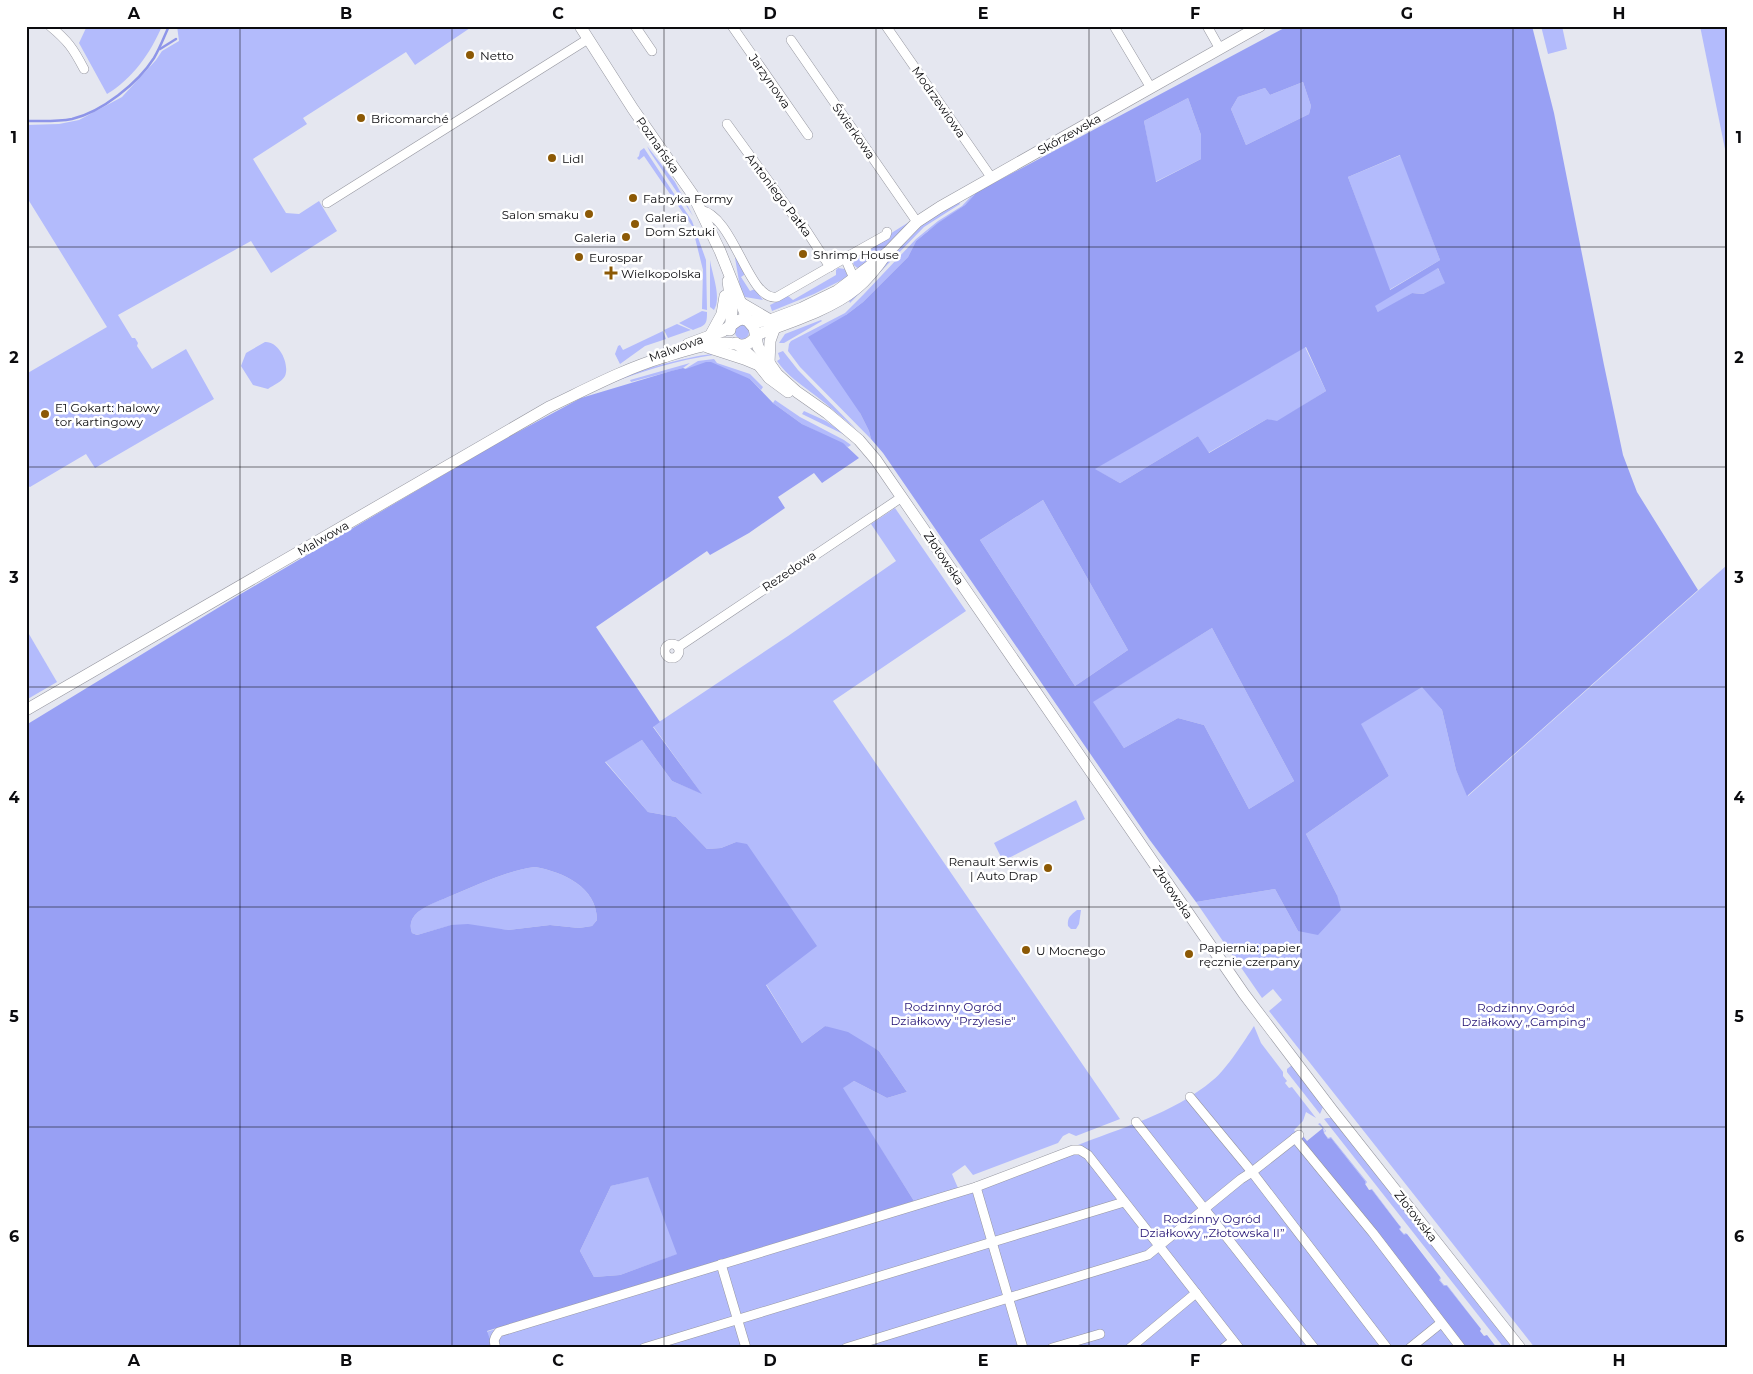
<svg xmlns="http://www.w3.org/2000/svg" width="1753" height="1374" viewBox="0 0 1753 1374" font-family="Montserrat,sans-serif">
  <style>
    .green { fill: #b3bbfc }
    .forest { fill: #98a0f4; fill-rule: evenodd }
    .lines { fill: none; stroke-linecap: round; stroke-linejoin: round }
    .stream { stroke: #8e95e9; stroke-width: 2.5 }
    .street-casing { stroke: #9697a0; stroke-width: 10 }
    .secondary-casing { stroke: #9697a0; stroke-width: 12 }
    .street { stroke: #fff; stroke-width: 9 }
    .secondary { stroke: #fff; stroke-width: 11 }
    .grid { fill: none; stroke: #0b0b0e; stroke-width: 1; stroke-opacity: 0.55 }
    .poi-dot { fill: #8c5905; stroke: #fff; stroke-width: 2 }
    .labels { text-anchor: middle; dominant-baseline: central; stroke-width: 5; stroke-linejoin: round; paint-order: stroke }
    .poi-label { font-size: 12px; fill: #0b0b0e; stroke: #fff; text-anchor: start }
    .street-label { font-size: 12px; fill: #0b0b0e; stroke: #fff }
    .park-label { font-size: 12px; fill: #241475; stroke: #fff }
    .neatline { fill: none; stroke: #0b0b0e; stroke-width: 2 }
    .grid-label { font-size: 16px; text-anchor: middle; font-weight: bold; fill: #0b0b0e }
  </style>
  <rect width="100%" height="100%" fill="#e5e7f0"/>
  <g class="green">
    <path d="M87 26H162C150 54 133 78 107 94L79 43Z"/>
    <polygon points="177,26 473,26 415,65 406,52 303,118 307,124 253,159 286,213 299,214 319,201 337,231 271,273 251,241 118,315 132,338 135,338 138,343 137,346 152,369 186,349 214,399 95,468 86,454 30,487 26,485 26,374 107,327 26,196 26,125 59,124 79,120 122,97 156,60 162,51 179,41"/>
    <polygon points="1541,26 1562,26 1567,49 1548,54"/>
    <polygon points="1700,26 1727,26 1727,148 1725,149"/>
    <polygon points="1303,82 1311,106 1309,114 1246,145 1231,109 1238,97 1265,88 1270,95"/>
    <polygon points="1188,98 1201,135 1201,159 1155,182 1144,121"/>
    <polygon points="647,146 675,182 693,216 650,152"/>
    <polygon points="644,148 692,221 706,260 707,310 702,309 703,270 692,226 644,156 639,160 637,158 639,156 640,151"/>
    <polygon points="1401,155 1440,260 1389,290 1348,177"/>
    <polygon points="976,191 977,192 965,205 928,231 916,241 908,257 863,302 846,315 860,413 869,431 871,439 800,367 788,351 789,344 791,341 845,313 864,294 916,239 938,221 962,206"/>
    <polygon points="959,202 960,204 924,227 850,303 849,301 922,225 934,216"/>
    <path d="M909 222 881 253 860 269C854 267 852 264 853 257Z"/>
    <polygon points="735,258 736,258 744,271 744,275 741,277 750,291 755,289 763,300 745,297 740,287"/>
    <path d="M710 260C712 274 722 298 714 310L710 307Z"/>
    <polygon points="1437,267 1446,283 1423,294 1412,293 1379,313 1374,306"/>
    <polygon points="838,268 845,269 848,277 814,294 772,311 770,305 788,296 793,300 836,275 836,270"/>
    <path d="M702 311 707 312C707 325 706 325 693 330L679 323Z"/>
    <polygon points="821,320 822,321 784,343 779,343 785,334"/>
    <polygon points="677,324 691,330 668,338 664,330"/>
    <circle cx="742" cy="332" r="7"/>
    <polygon points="663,331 666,339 645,346 620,364 615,354 618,346 620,345 623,350"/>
    <path d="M265 342C279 341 290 364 285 376 282 382 273 385 268 389L253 385 241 366 246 353Z"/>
    <polygon points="1305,347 1326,391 1277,422 1267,419 1208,453 1198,436 1120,483 1094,469"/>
    <path d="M783 351 798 370 856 429C842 418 829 406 816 396 802 385 787 376 777 361L780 359 778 353Z"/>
    <path d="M712 354 713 355C678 360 642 371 609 384 632 371 685 357 712 354Z"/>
    <polygon points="714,359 717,363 750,374 763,387 761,390 750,379 685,369 698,361"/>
    <polygon points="690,363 683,368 631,382 630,380"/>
    <polygon points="775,400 800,417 844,440 851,445 848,447 802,424 773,403"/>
    <polygon points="804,411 826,421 847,436 802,414"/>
    <polygon points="1043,500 1128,650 1075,686 980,540"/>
    <path d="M895 508 966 611 833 701 1120 1119 1076 1136 1069 1133 1063 1136 1058 1143 973 1175 965 1165 952 1174 958 1188C997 1179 1035 1161 1073 1147 1120 1128 1173 1114 1213 1080 1226 1070 1245 1040 1254 1026L1261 1043 1283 1072V1076L1287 1081 1285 1083 1289 1088 1292 1087 1316 1118 1306 1112 1303 1121 1294 1130 1466 1348H493L486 1332 914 1201 842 1088 854 1081 887 1098 907 1092 879 1051 825 1026 802 1043 766 984 736 842 721 848 707 849 676 817 648 812 605 761 642 740 672 781 701 793 653 726 788 636 896 561 871 524Z"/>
    <polygon points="1727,565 1727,1348 1535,1348 1269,1011 1282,1000 1273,989 1262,998 1196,902 1275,889 1298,931 1337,895 1306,834 1389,776 1360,724 1422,686 1442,710 1456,770 1468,796"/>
    <polygon points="1212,628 1294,781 1249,809 1204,725 1178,718 1124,748 1092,702"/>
    <polygon points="26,629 57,682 26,700"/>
    <polygon points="1076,800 1085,819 1003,861 994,843"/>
    <path d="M535 867C563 872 597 887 597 920L592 926 579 928 550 925 508 930 452 925 417 935 412 933C409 925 411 918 418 912 427 904 442 900 453 895 480 884 506 871 535 867Z"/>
    <path d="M1077 910H1081L1079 924 1076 929H1071L1068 926C1067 917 1071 915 1077 910Z"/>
    <polygon points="1292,1065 1323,1107 1320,1114 1287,1072 1287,1069"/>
    <polygon points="1327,1118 1332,1118 1515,1348 1504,1348 1324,1119"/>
    <polygon points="1320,1123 1326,1131 1324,1133 1328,1138 1331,1137 1367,1182 1365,1185 1369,1190 1372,1189 1401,1227 1400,1230 1404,1234 1406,1233 1441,1278 1440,1280 1444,1285 1447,1285 1481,1329 1447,1286 1444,1286 1399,1229 1401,1227 1372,1190 1369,1190 1365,1184 1365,1181 1331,1138 1328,1139 1324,1133 1325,1130 1318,1124"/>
    <polygon points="648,1176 678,1254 620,1275 594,1277 580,1251 611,1186"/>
  </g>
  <g class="forest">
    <path d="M1288 26H1532L1554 113 1604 365 1623 455 1637 492 1698 590 1467 796 1456 770 1442 710 1422 687 1361 724 1389 776 1306 834 1337 895 1341 910 1318 935 1298 931 1275 889 1196 902 1149 839 883 453 871 439 869 431 860 413 808 337 846 315 863 302 908 257 916 241 938 223 965 205 977 192ZM1303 82 1311 106 1309 114 1246 145 1231 109 1238 97 1265 88 1270 95ZM1188 98 1201 135V159L1156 182 1144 121ZM1400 155 1440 260 1390 290 1348 177ZM1438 268 1445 283 1423 294 1412 293 1378 312 1375 306ZM1306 347 1326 391 1277 421 1267 419 1209 453 1198 436 1120 483 1095 469ZM1043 500 1128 650 1075 686 980 540ZM1212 628 1294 781 1249 809 1204 725 1178 718 1124 748 1093 702Z"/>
    <path d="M706 362H711L750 379 773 403 802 424 843 443 859 458 822 483 814 473 778 497 785 508 749 533 710 555 707 551 596 627 660 722 653 727 702 794 672 781 642 740 605 762 648 812 676 817 707 849 721 848 736 842 747 844 817 946 766 985 802 1043 825 1026 848 1032 879 1051 907 1092 887 1098 854 1081 843 1088 914 1201 487 1331 493 1348H26V725L239 595 501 441 581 398 671 371 683 368 686 369ZM535 867C563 872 597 887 597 920L592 926 579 928 550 925 508 930 468 924 451 925 417 935 412 933C409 925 411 918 418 912 428 904 442 900 453 895 480 884 506 871 535 867ZM648 1177 677 1254 620 1275 594 1277 580 1251 611 1186Z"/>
    <polygon points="1323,1128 1324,1133 1328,1139 1331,1138 1365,1181 1365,1184 1369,1190 1372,1190 1399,1225 1401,1227 1399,1229 1404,1235 1407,1234 1440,1277 1439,1280 1444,1286 1447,1286 1481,1329 1480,1331 1484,1336 1487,1335 1497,1348 1466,1348 1301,1138 1303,1136 1307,1141"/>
  </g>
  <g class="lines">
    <g class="stream">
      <polyline points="160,49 176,39"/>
      <path d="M26 121C41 121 57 122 72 119 102 112 138 83 154 58 160 48 164 37 169 26"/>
    </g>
    <g class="street-casing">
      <g id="street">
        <path d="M50 26C68 41 73 48 84 69"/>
        <polyline points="635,26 652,51"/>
        <polyline points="732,26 808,135"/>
        <polyline points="886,26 991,177"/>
        <polyline points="1114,26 1151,88"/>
        <polyline points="1207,26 1220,49"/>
        <polyline points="791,40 917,222"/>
        <polyline points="727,124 796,219 802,224 830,267"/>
        <polyline points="327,203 588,39"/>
        <path d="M700 210C735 216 748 302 777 297L845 258"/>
        <polyline points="856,283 845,258 886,235 887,232"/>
        <circle cx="672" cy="651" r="7"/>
        <polyline points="678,647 902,497"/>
        <polyline points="1190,1097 1252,1172 1387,1348"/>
        <polyline points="1136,1122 1314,1348"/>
        <polyline points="1295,1138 1373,1233 1461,1348"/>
        <polyline points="976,1187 1023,1348"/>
        <polyline points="721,1264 746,1348"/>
        <path d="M496 1348C493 1341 494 1338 499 1332L976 1187 1073 1150H1080L1088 1155 1239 1348"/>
        <polyline points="644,1348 1124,1202"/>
        <polyline points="846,1348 1148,1255 1241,1179 1252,1172 1299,1135"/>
        <polyline points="1052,1348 1100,1334"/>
        <polyline points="1130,1348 1196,1293"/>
        <polyline points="1224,1348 1233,1341"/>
        <polyline points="1410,1348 1441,1323"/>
      </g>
    </g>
    <g class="secondary-casing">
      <g id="secondary">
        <polyline points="580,26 633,109 693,195 720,251 748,321 754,328 758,347 777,374 797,392 827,413 859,440 876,460 1244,994 1332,1110 1520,1348"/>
        <polyline points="728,281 732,311 730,330"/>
        <polyline points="741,303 770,320"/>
        <polyline points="710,336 722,314 725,296"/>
        <polyline points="736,343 753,358 769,378 788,392"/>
        <polyline points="688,344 723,331 737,321 742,319 757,322 770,320 802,308 837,291 887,253 917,222 940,207 1260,26"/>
        <polyline points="707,347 744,359 756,364"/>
        <polyline points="769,363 770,341 775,327"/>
        <path d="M26 710 549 407C587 389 624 369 664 357 683 351 704 344 724 343 731 342 740 347 747 344 753 342 755 336 761 333 791 322 832 309 857 288 869 278 878 266 887 253"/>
      </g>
    </g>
    <use href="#street" class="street"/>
    <use href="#secondary" class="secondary"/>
  </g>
  <path class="grid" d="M240 26V1348M452 26V1348M664 26V1348M876 26V1348M1089 26V1348M1301 26V1348M1513 26V1348M26 247H1727M26 467H1727M26 687H1727M26 907H1727M26 1127H1727"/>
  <g class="poi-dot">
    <circle cx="470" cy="55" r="5"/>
    <circle cx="361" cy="118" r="5"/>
    <circle cx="552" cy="158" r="5"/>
    <circle cx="633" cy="198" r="5"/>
    <circle cx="589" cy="214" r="5"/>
    <circle cx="635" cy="224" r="5"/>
    <circle cx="626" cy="237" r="5"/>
    <circle cx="803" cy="254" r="5"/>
    <circle cx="579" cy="257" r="5"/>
    <path d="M608.5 265.5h5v5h5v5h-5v5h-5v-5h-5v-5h5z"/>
    <circle cx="45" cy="414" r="5"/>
    <circle cx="1048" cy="868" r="5"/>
    <circle cx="1026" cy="950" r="5"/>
    <circle cx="1189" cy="954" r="5"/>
  </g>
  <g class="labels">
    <g class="poi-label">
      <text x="480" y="55">Netto</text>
      <text x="371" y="118">Bricomarché</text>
      <text x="562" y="158">Lidl</text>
      <text x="643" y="198">Fabryka Formy</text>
      <text x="579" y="214" text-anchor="end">Salon smaku</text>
      <text x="645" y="217">Galeria<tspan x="645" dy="14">Dom Sztuki</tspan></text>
      <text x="616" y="237" text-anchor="end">Galeria</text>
      <text x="813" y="254">Shrimp House</text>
      <text x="589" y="257">Eurospar</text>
      <text x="621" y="273">Wielkopolska</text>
      <text x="55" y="407">E1 Gokart: halowy<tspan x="55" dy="14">tor kartingowy</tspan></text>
      <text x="1038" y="861" text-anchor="end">Renault Serwis<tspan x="1038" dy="14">| Auto Drap</tspan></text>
      <text x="1199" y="947">Papiernia: papier<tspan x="1199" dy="14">ręcznie czerpany</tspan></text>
      <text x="1036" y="950">U Mocnego</text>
    </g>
    <g class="street-label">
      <text transform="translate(770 81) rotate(55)">Jarzynowa</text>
      <text transform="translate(939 102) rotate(55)">Modrzewiowa</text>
      <text transform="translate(854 131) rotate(55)">Świerkowa</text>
      <text transform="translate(1069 134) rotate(-29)">Skórzewska</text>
      <text transform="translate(658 145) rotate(55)">Poznańska</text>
      <text transform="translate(779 195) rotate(53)">Antoniego Patka</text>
      <text transform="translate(676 348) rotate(-20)">Malwowa</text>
      <text transform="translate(323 538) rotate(-30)">Malwowa</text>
      <text transform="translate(944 558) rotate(56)">Złotowska</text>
      <text transform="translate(789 571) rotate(-34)">Rezedowa</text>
      <text transform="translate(1173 892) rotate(56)">Złotowska</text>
      <text transform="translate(1416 1216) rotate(52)">Złotowska</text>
    </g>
    <g class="park-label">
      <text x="953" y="1006">Rodzinny Ogród<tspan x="953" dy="14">Działkowy "Przylesie"</tspan></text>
      <text x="1526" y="1007">Rodzinny Ogród<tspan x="1526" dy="14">Działkowy „Camping”</tspan></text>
      <text x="1212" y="1218">Rodzinny Ogród<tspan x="1212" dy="14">Działkowy „Złotowska II”</tspan></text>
    </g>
  </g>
  <rect width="1753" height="1374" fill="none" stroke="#ffffff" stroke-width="55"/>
  <rect x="28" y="28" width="1698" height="1318" class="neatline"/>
  <g class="grid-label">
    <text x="134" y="19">A</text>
    <text x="346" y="19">B</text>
    <text x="558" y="19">C</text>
    <text x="770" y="19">D</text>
    <text x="983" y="19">E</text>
    <text x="1195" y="19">F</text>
    <text x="1407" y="19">G</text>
    <text x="1619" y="19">H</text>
    <text x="14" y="143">1</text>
    <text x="1739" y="143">1</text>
    <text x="14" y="363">2</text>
    <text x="1739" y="363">2</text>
    <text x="14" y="583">3</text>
    <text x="1739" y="583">3</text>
    <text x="14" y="803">4</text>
    <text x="1739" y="803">4</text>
    <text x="14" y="1022">5</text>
    <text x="1739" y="1022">5</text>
    <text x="14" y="1242">6</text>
    <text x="1739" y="1242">6</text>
    <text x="134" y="1366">A</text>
    <text x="346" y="1366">B</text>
    <text x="558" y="1366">C</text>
    <text x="770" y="1366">D</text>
    <text x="983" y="1366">E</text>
    <text x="1195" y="1366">F</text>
    <text x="1407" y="1366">G</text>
    <text x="1619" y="1366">H</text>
  </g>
</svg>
